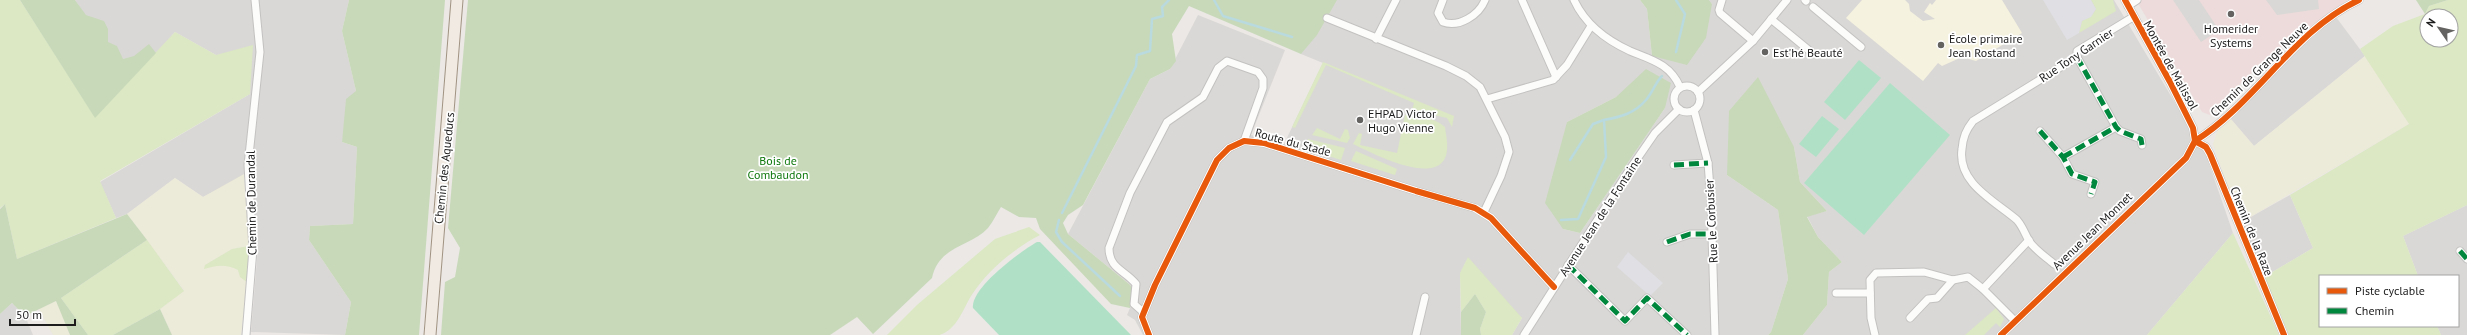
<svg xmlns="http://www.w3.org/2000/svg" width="2467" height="335" viewBox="0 0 2467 335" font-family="'PT Sans',sans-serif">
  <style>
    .residential { fill: #dad8d6; fill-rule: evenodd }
    .commercial { fill: #eddbdb }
    .education { fill: #f5f2df }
    .religious { fill: #d9d8d6 }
    .farmland { fill: #ecead8 }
    .grass { fill: #dbe8c3; fill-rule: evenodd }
    .forest { fill: #c8d9ba }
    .pitch { fill: #b0e1c7 }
    .plaza { fill: #dfdfe4 }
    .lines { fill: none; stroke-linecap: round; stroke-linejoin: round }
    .stream { stroke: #b9dade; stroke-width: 2.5 }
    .street-casing { stroke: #c3c2c1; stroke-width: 9 }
    .primary-casing { stroke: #a19382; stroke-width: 13 }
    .street { stroke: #fcfcfb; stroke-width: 7 }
    .primary { stroke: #f0eae3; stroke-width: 11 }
    .quiet { stroke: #00873e; stroke-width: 5; stroke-dasharray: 10 5; stroke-linecap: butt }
    .cycleway-casing { stroke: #fff; stroke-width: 8 }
    .cycleway { stroke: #e8590c; stroke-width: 6 }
    .poi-dot { fill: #646362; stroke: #fff; stroke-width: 1.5 }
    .labels { text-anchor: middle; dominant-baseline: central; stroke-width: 3.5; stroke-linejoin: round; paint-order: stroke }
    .poi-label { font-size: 12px; fill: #1c1c1c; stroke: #fff; text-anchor: start }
    .street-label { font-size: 12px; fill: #1c1c1c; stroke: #fff }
    .park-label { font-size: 12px; fill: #0f780d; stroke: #fff }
  </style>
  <rect width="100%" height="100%" fill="#ebe8e5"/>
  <g class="residential">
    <polygon points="75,0 349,0 342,31 356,91 342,142 357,147 353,224 310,226 309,240 351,302 345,335 251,332 258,248 251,172 203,197 175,178 127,214 116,218 100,182 250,94 216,55 175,32 156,53 122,70"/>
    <path d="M1336 0H1640L1647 9 1652 56 1712 4 1709 0H2114L2206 155 2233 233 2147 335H1803L1827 305 1829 272 1842 262 1818 237 1807 216 1827 211 1800 182 1794 147 1727 175 1778 210 1788 279 1771 332 1768 335H1512L1522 318 1460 273 1461 335H1143L1135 320 1127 315 1130 308 1129 284 1068 234 1150 79 1170 69 1198 15 1285 50 1251 135 1284 144 1323 63 1301 54 1297 42ZM1616 97 1665 108 1580 233 1563 229 1567 122Z"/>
    <polygon points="2336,17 2365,56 2254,146 2230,118 2283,63"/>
    <polygon points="2290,195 2313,248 2264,277 2240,223"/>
    <polygon points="2467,205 2467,335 2441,335 2437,326 2458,326 2458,276 2418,276 2403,236"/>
    <polygon points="12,303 25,316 33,335 0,335 0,314"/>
  </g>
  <polygon class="commercial" points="2136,0 2348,0 2279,49 2248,76 2210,115 2202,112"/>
  <polygon class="education" points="1862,0 1905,0 1909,4 1910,11 1923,21 1935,19 1924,12 1930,3 1932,5 1936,0 2002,0 2022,33 1976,61 1962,57 1942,66 1938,63 1923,81 1846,18"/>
  <g class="religious">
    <polygon points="2173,0 2199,0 2219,30 2201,42"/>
    <polygon points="2266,0 2318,0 2319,9 2277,15"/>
    <polygon points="1745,57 1756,73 1721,106 1709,93"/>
    <polygon points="1326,65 1415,103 1410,114 1359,97 1356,104 1325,90 1302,141 1292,136"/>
    <polygon points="1400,163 1415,168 1428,169 1440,164 1451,167 1452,186 1436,181 1434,188 1396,176"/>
  </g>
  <g class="farmland">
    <polygon points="2365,56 2409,124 2240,223 2213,144 2217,132 2230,118 2254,146"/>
    <polygon points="244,174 249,246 232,249 205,265 205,268 214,265 231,266 238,270 247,282 241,335 172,335 160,309 184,290 127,214 175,178 203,197"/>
    <polygon points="56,301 62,313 70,335 53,335 39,309"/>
  </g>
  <g class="grass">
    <polygon points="0,0 20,0 95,117 175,32 216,55 253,45 250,94 100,181 116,218 17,259 5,204 0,208"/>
    <polygon points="2091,0 2113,0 2116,11 2079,33 2082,21 2092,15 2096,9"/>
    <path d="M2448 0H2467V205L2403 236 2418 276H2320V326H2437L2441 335H2289L2264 277 2313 248 2290 195 2409 124 2360 49 2393 26 2425 14 2429 6ZM2427 16H2451V40H2427Z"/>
    <polygon points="1323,62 1454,116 1452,127 1447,118 1412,110 1414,103 1326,65 1295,128 1292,127"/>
    <path d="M1405 115C1419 117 1434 117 1445 127 1446 136 1450 151 1444 160 1429 183 1372 153 1353 144L1359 133 1362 134 1360 145 1397 153Z"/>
    <polygon points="1317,128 1340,139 1345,129 1348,130 1350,138 1347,143 1312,135"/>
    <polygon points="1308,139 1345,148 1341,160 1304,148"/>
    <polygon points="1356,151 1397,169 1395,175 1351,161"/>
    <path d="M1029 227 1040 235C1015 248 989 269 973 293 964 306 957 331 939 335 924 335 903 335 887 335L917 305 995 239Z"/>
    <polygon points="2233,233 2279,335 2147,335"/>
    <polygon points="147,240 184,291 160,309 113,335 88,335 61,298"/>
    <path d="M249 246 247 282 240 277 238 270C227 264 216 265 204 269L205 265 232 249Z"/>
    <polygon points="1468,257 1522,318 1512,335 1481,335 1480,329 1486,312 1475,294 1461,312 1460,273"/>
    <polygon points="1996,308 2004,319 2000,327 1996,323 1984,335 1965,335"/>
  </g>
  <g class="forest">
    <polygon points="20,0 75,0 86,15 104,21 108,29 108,42 117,46 123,59 134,56 149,44 156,53 95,118"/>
    <polygon points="349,0 445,0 419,335 345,335 351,302 309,240 310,226 353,224 357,147 342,142 346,99 356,91 342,31"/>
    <path d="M468 0H1337L1317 35 1301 54 1189 6 1172 34 1176 61 1170 69 1150 79 1083 205 1068 215 1063 223 1068 234 1129 284 1133 289 1130 308 1111 304 1040 229 1036 218 1019 217 1001 207C997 213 993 222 988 228 971 247 939 245 932 278L873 334 857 317 830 335H441L445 282 455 277 460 248 448 228Z"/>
    <polygon points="1640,0 1709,0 1712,4 1706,38 1687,65 1652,56 1647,9"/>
    <polygon points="2416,0 2448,0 2429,6 2425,14"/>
    <polygon points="1646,69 1671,83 1665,108 1580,233 1563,229 1545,203 1567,122 1616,97"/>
    <polygon points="1758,77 1794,147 1800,182 1827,211 1807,217 1818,237 1842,262 1829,272 1827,305 1803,335 1768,335 1771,332 1788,279 1778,210 1727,175 1729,111"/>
    <polygon points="5,204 17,259 127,214 147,240 61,298 88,335 70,335 56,301 25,316 12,303 0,314 0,209"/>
    <polygon points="1475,294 1486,312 1480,329 1481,335 1461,335 1461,312"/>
    <polygon points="160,309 172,335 113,335"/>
  </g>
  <g class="pitch">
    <polygon points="1859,60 1881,78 1845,120 1824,102"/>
    <polygon points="1890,83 1950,135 1864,235 1804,183"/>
    <polygon points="1822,116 1839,129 1816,157 1799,144"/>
    <path d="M1037 242H1040L1131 335H999L973 308C970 288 1021 251 1037 242Z"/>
  </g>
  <g class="plaza">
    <polygon points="2043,0 2091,0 2096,9 2091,17 2082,21 2079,33 2067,40"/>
    <polygon points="1628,252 1663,283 1650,296 1617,267"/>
  </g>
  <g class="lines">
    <g class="stream">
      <polyline points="1214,0 1223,16 1292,37"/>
      <polyline points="1676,52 1685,14 1676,0"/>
      <polyline points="1570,160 1593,124 1604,120"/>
      <polyline points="1062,213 1136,66 1137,55 1150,51 1152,19 1163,16 1162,7 1169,0"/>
      <polyline points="1059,220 1056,232 1062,242 1120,296"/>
      <path d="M1561 220 1578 219 1606 157 1604 120C1621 117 1635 113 1646 100 1653 92 1655 83 1662 76"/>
    </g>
    <g class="street-casing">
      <g id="street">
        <path d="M1443 0 1438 13 1443 22C1459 28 1479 15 1485 0"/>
        <polyline points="1522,0 1556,77"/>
        <path d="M1574 0C1585 24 1606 40 1630 51 1652 60 1670 64 1680 87"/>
        <polyline points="1722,0 1719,10 1720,13 1753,41"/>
        <polyline points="1805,0 1806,1"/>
        <polyline points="2128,6 2137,0"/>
        <polyline points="1813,7 1861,47"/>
        <polyline points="1327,18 1446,66 1466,76 1480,87 1505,137 1509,152 1501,176 1484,212"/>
        <polyline points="1771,19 1811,52"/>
        <polyline points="1376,39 1396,0"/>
        <polyline points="2077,57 2116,127 2120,131 2141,139 2142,145"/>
        <circle cx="1687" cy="99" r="13"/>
        <polyline points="1698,92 1753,41 1787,0"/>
        <polyline points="1487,99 1553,80 1567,65 1591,26"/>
        <polyline points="1694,110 1708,163 1711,201 1715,335"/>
        <polyline points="2040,131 2063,157 2072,174 2095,182 2091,194"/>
        <path d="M2195 141C2256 103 2293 31 2359 0"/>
        <polyline points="2195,141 2206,147 2210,154 2284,335"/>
        <polyline points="2063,157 2116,127"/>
        <polyline points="1674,165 1708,163"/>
        <polyline points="1667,242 1690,234 1712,234"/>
        <polyline points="2460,251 2467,259"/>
        <path d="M2054 264C2046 257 2035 250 2029 241 2025 234 2023 227 2017 220 1995 201 1957 183 1962 149 1963 137 1966 130 1973 121L2077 57V51L2133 17"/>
        <polyline points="1568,265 1625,321 1647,298 1687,335"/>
        <polyline points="1983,289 2029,240"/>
        <polyline points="1836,293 1870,293"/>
        <path d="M1143 312 1134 304 1136 284C1125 270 1109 269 1109 248L1130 193 1167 122 1203 97 1218 68 1227 61 1258 72 1263 79V88L1244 141"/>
        <polyline points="1910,318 1928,299 1937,298 1953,280"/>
        <polyline points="246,335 253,249 248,165 260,52 255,0"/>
        <polyline points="1149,335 1142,317 1155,285 1217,160 1229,148 1244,141 1264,143 1416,191 1475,208 1491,218 1554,287"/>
        <polyline points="1416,335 1425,297"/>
        <polyline points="1524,335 1628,172 1655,133 1679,109"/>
        <polyline points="1875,335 1871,318 1870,280 1876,273 1924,272 1953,280 1968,277 1983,289 2015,321"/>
        <polyline points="2001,335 2186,158 2195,141 2193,128 2170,82 2125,0"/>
      </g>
    </g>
    <g class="primary-casing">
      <polyline id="primary" points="430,335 457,0"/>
    </g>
    <use href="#street" class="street"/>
    <use href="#primary" class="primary"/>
    <g class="quiet">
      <polyline points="2077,57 2116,127 2120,131 2141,139 2142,145"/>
      <polyline points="2040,131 2063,157 2072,174 2095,182 2091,194"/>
      <polyline points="2063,157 2116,127"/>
      <polyline points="1674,165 1708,163"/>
      <polyline points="1667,242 1690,234 1712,234"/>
      <polyline points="2460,251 2467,259"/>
      <polyline points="1568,265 1625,321 1647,298 1687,335"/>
    </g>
    <g class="cycleway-casing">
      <g id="cycleway">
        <path d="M2195 141C2256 103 2293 31 2359 0"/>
        <polyline points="2195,141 2206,147 2210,154 2284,335"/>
        <polyline points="1149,335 1142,317 1155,285 1217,160 1229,148 1244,141 1264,143 1416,191 1475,208 1491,218 1554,287"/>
        <polyline points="2001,335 2186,158 2195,141 2193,128 2170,82 2125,0"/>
      </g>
    </g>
    <use href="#cycleway" class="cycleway"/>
  </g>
  <g class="poi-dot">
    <circle cx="2231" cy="14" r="4"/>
    <circle cx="1941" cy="45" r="4"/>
    <circle cx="1765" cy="52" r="4"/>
    <circle cx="1360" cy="120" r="4"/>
  </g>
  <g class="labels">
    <g class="poi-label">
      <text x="2231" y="28" text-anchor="middle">Homerider<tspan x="2231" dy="14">Systems</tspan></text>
      <text x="1949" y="38">École primaire<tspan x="1949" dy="14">Jean Rostand</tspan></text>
      <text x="1773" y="52">Est'hé Beauté</text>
      <text x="1368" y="113">EHPAD Victor<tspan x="1368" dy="14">Hugo Vienne</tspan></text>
    </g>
    <g class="street-label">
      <text transform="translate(2076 55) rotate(-34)">Rue Tony Garnier</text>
      <text transform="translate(2171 65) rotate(61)">Montée de Malissol</text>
      <text transform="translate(2259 69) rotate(-44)">Chemin de Grange Neuve</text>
      <text transform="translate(1293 142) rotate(15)">Route du Stade</text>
      <text transform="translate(444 168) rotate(-84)">Chemin des Aqueducs</text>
      <text transform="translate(251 203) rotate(-91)">Chemin de Durandal</text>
      <text transform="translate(1600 216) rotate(-57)">Avenue Jean de la Fontaine</text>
      <text transform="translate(1711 221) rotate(-93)">Rue le Corbusier</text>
      <text transform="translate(2092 231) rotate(-44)">Avenue Jean Monnet</text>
      <text transform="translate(2252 231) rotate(68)">Chemin de la Raze</text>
    </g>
    <g class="park-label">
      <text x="778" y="160">Bois de<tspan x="778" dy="14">Combaudon</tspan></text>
    </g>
  </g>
  <rect x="2319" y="275" width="140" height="52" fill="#ffffff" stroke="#a4a4a4"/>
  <rect x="2327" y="288" width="20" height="6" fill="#e8590c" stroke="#a4a4a4"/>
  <text x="2355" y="295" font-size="12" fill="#1c1c1c">Piste cyclable</text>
  <rect x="2327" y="308" width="20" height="6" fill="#00873e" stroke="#a4a4a4"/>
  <text x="2355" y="315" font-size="12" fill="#1c1c1c">Chemin</text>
  <g transform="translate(2439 28) rotate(304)"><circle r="19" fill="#ffffff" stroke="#a4a4a4"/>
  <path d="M0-3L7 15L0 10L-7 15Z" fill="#646362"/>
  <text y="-6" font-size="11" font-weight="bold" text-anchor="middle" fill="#1c1c1c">N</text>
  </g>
  <path d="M10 319v6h65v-6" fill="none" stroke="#1c1c1c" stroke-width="2"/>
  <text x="16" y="319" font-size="12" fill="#1c1c1c" stroke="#ffffff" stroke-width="3" paint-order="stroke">50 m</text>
</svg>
